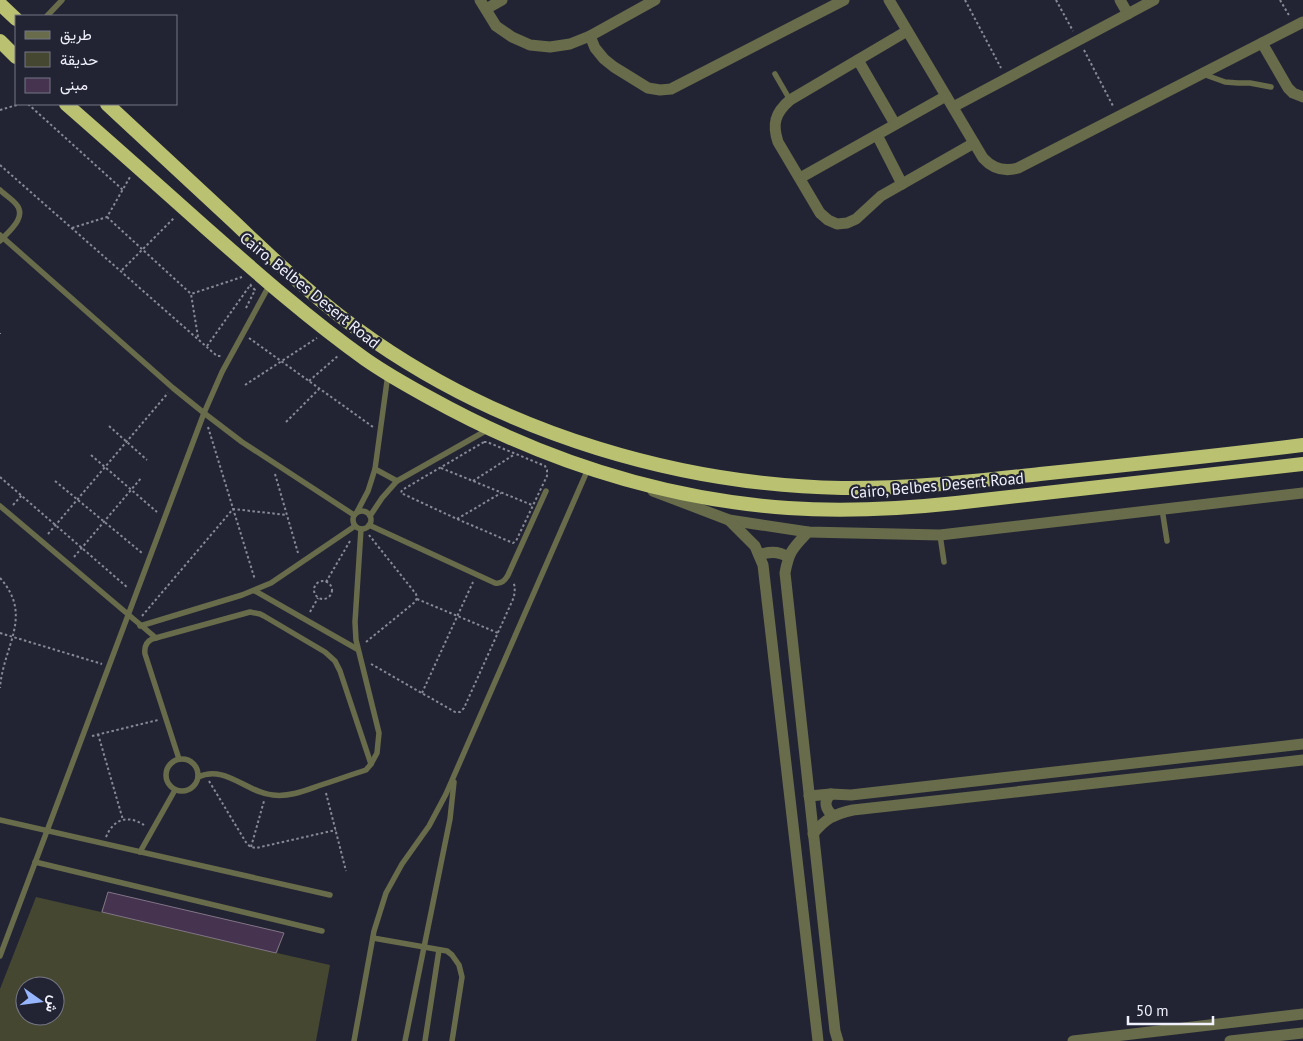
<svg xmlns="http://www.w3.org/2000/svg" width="1303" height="1041" viewBox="0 0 1303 1041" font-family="'PT Sans',Vazirmatn,sans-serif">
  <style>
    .green { fill: #464731; fill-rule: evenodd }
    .building { fill: #45334f; stroke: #807486 }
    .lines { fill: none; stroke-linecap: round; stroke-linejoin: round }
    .path { stroke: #878996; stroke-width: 2; stroke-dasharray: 2.5 2.5; stroke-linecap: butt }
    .service { stroke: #686c4a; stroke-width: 5.5 }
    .minor { stroke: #686c4a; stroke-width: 11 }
    .trunk { stroke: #bac170; stroke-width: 14 }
    .labels { text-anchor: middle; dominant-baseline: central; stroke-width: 4.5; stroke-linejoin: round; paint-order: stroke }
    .street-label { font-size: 16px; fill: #f0f1fc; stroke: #222434 }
  </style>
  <rect width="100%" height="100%" fill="#222434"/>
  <path class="green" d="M108 892 284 933 277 953 330 965 316 1041H0V989L36 897 101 912ZM25 986H55V1016H25Z"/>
  <polygon class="building" points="108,892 284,933 276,953 102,912"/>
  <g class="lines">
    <g class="path">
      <polyline points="965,0 1001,68"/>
      <polyline points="1056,0 1073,31"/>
      <polyline points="1280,0 1290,17"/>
      <polyline points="1084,50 1113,106"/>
      <polyline points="28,104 123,190"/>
      <polyline points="0,110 20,104"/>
      <polyline points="0,165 217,356 221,356"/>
      <polyline points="107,217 190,293"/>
      <polyline points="72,228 107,217 130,177"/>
      <polyline points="122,270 175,217"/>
      <polyline points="246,308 255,290 250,285"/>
      <polyline points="0,333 0,334"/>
      <polyline points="198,337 191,294 242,277"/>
      <polyline points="249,338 373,427"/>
      <polyline points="207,346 251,284"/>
      <polyline points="309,381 339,355"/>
      <polyline points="245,385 317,338"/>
      <polyline points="286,422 319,389"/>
      <polyline points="109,426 147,460"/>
      <polyline points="208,427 255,580"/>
      <polygon points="484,442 487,442 545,466 547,470 547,476 516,541 513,543 457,519 401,493 402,490"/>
      <polyline points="91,455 157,512"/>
      <polyline points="441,468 532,505"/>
      <polyline points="275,474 298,553"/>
      <polyline points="0,477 128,588"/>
      <polyline points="55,481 142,553"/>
      <polyline points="473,481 515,454"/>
      <polyline points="13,505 22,495"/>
      <polyline points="457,519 501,493"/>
      <polyline points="48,534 168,393"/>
      <polyline points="74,557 142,477"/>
      <path d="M0 578C34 616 3 646 0 688"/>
      <circle cx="323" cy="590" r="9"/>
      <polyline points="326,582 350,541"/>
      <polyline points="417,599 498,633"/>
      <polyline points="310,612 318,598"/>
      <polyline points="142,616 233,509 287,515"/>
      <polyline points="0,633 102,664"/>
      <polyline points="366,642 415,602 417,598 416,594 369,535"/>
      <polyline points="371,664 455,712 460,712 464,708 514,597 515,587 513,582"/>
      <polyline points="422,693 473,582"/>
      <polyline points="98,734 123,820"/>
      <polyline points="92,736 158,720"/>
      <polyline points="209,781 247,844 251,847 256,848 336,830"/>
      <polyline points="326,793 346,871"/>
      <path d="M106 837C114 818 128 815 144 825"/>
      <polyline points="251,847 264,801"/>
    </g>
    <g class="service">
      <polyline points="47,16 62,0"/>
      <polyline points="775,74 790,100"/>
      <polyline points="1203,74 1225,82 1238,83 1250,83 1271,87"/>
      <path d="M0 190C5 195 12 199 16 204 28 217 8 232 0 241"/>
      <polyline points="0,235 173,388 204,413 242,442 354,515"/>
      <polyline points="375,469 397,481"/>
      <polyline points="0,506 156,638"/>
      <polyline points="1162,509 1167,541"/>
      <circle cx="362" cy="520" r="9"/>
      <polyline points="357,512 368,491 375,469 388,374"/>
      <polyline points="370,516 382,498 397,481 489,429"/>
      <path d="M369 525 495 583C501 584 505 581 508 575L546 491"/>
      <polyline points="940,535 944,562"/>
      <polyline points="255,591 357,649"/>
      <polyline points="140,626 242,595 271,583 355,526"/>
      <circle cx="182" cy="775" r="16"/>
      <path d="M179 759 145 654C144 647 146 642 152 639L250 612 260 614 264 616 325 652 335 661 340 671 371 764"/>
      <path d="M198 777C225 764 247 793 273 795 289 797 304 791 318 786 334 781 350 775 366 770L371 764 377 753 379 733 356 640 355 622 361 529"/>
      <polyline points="0,820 330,895"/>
      <polyline points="140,852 175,790"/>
      <polyline points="35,862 322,931"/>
      <polyline points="373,938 447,951 452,955 459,965 462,977 452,1041"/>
      <polyline points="0,956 204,413 222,372 270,284"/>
      <polyline points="354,1041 374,931 386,893 402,864 429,826 446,794 588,469"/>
      <polyline points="405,1041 450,819 454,782"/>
      <polyline points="425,1041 439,950"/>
    </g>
    <g class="minor">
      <polyline points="480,0 496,26 512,37 530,45 550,47 570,44 590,36 655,0"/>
      <path d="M889 0 983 158C993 169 1004 172 1018 168L1303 22"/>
      <polyline points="1120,0 1128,14"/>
      <polyline points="486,9 502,0"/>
      <path d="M907 31 790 100C775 113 772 124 778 142L820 213 828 220 837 224 847 223 856 219 881 196 974 143"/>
      <polyline points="590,36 595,48 604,59 614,67 648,88 660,90 671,89 844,0"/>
      <polyline points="1262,43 1288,88 1293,93 1303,97"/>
      <polyline points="858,60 895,124"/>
      <polyline points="953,107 1154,0"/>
      <polyline points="877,135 902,184"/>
      <polyline points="800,178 946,96"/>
      <polyline points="653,491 729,520 808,532 940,535 1303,493"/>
      <polyline points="729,520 755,546 763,565 818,1041"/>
      <path d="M808 532C793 548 789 551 785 573L835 1031 838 1041"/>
      <path d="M759 555C770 551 779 551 788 557"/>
      <path d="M831 794C823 801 825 810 834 816"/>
      <polyline points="809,796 831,794 851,795 1303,744"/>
      <path d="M813 834C825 819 834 814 853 810L1303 760"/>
      <polyline points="1073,1041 1303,1014"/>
      <polyline points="1230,1041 1303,1033"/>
    </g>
    <g class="trunk">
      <polyline points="0,4 16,19"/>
      <polyline points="0,41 16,57"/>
      <path d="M66 104C113 145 160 187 207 229 258 274 309 319 365 359 385 373 408 386 430 398 540 459 662 499 788 508 844 512 900 509 956 503L1303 464"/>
      <path d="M107 104C149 143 191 182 233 221 278 264 323 306 374 341 509 434 679 485 842 488 908 489 974 481 1040 474 1128 465 1215 456 1303 445"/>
    </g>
  </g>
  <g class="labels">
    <g class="street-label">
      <text transform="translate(310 290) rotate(39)">Cairo, Belbes Desert Road</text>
      <text transform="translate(937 485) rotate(-5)">Cairo, Belbes Desert Road</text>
    </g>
  </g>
  <rect x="15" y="15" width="162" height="90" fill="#222434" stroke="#747684"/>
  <rect x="25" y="31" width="25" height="8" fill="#686c4a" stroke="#747684"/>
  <text x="60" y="40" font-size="15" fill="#f0f1fc">طريق</text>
  <rect x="25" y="52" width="25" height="15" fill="#464731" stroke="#747684"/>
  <text x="60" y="65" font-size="15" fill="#f0f1fc">حديقة</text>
  <rect x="25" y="78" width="25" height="15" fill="#45334f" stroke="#747684"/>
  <text x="60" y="90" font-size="15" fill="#f0f1fc">مبنى</text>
  <g transform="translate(40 1001) rotate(104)"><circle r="24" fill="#222434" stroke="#747684"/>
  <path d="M0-4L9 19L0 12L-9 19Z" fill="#97b6fd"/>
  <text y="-8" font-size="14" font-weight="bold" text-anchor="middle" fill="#f0f1fc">ش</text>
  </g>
  <path d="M1128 1016v8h85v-8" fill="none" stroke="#f0f1fc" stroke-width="2.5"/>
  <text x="1136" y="1016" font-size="15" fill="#f0f1fc" stroke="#222434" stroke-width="4" paint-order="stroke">50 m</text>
</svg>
